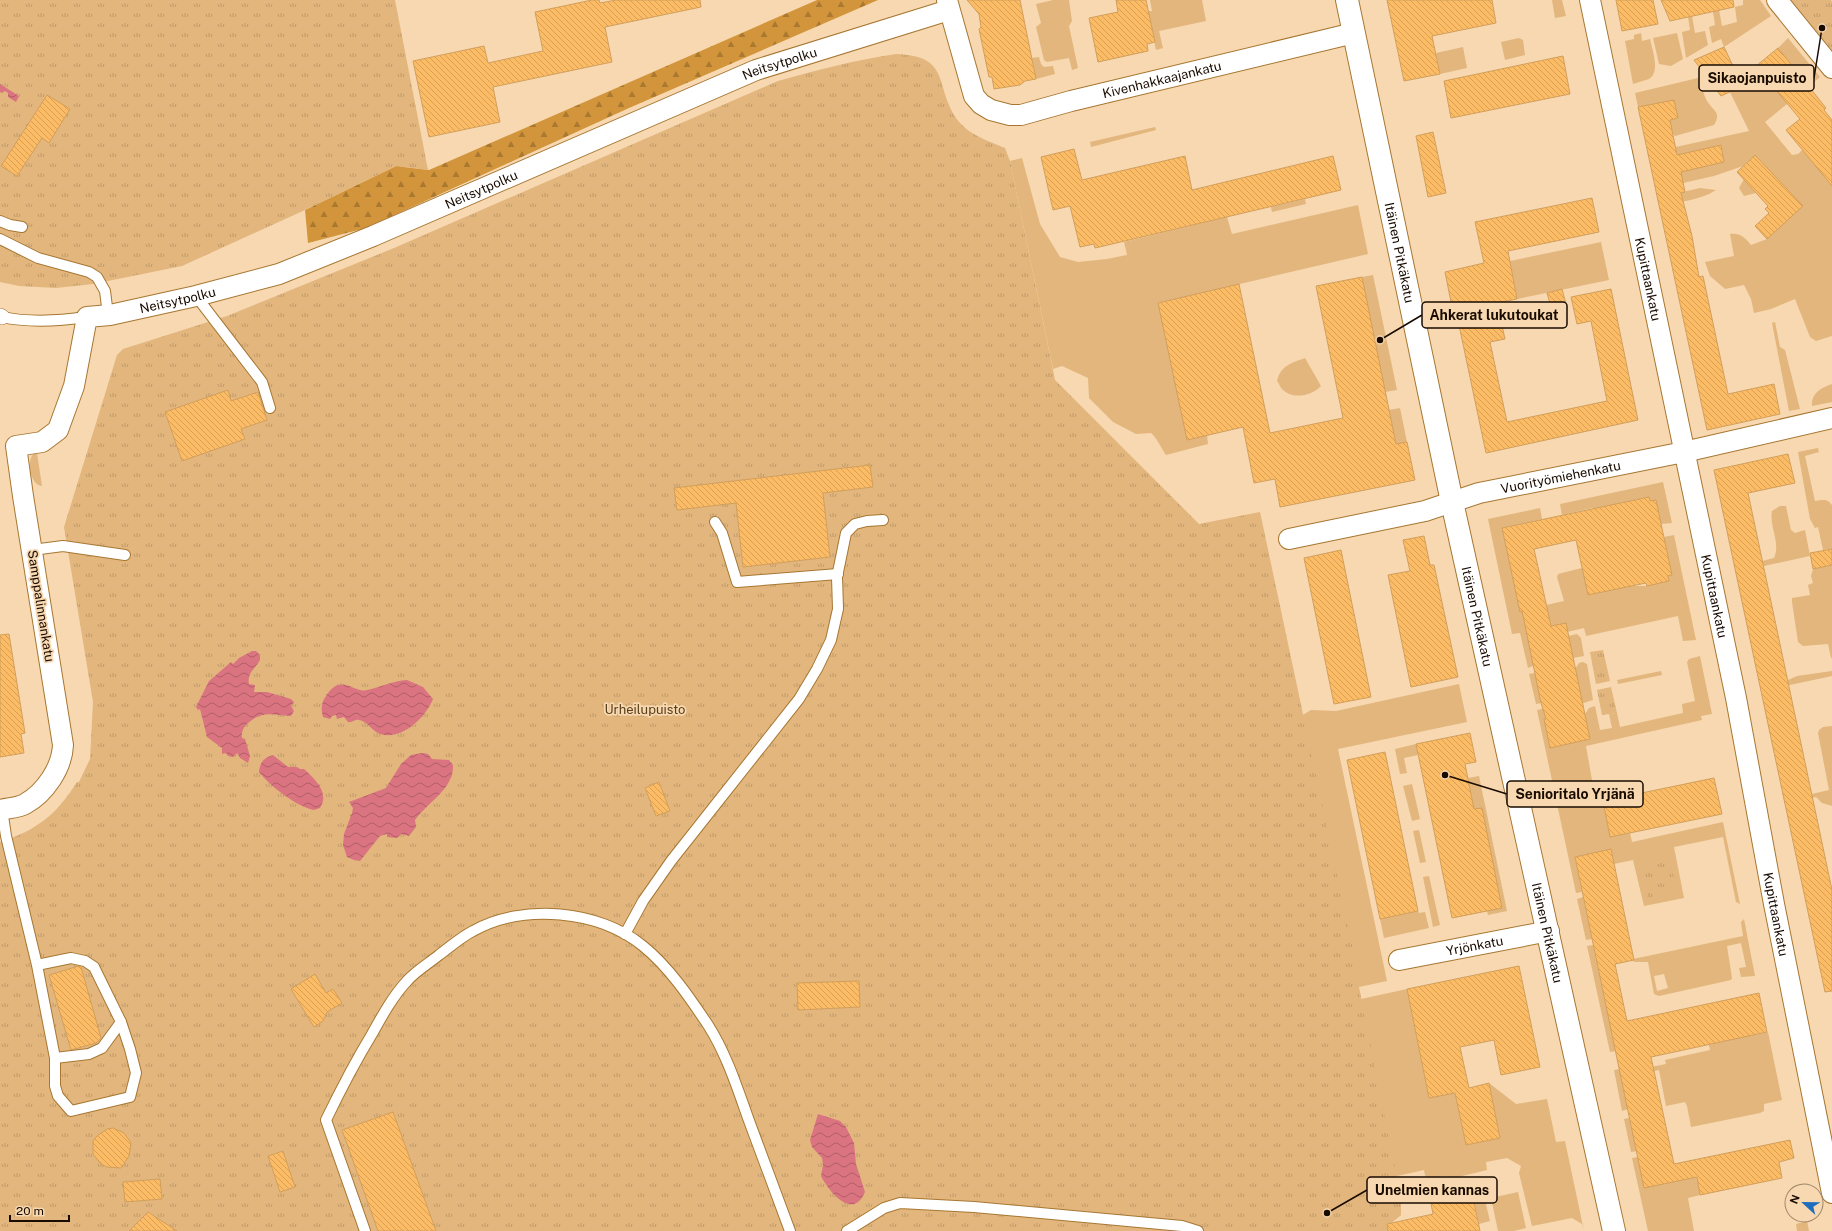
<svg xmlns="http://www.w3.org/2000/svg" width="1832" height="1231" viewBox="0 0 1832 1231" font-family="'Public Sans',sans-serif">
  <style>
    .green { fill: #e2b67d; fill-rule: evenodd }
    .forest { fill: url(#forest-firs) }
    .park { fill: url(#park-tufts) }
    .water { fill: url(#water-waves) }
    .building { fill: url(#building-back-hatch); stroke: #d29f5c }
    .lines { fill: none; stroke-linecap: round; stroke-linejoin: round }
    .service-casing { stroke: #a77732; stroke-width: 12 }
    .pedestrian-casing { stroke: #a77732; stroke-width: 16 }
    .minor-casing { stroke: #a77732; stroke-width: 22 }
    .secondary-casing { stroke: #a77732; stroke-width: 24 }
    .service { stroke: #fff; stroke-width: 10 }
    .pedestrian { stroke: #fff; stroke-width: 15 }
    .minor { stroke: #fff; stroke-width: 20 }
    .secondary { stroke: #fff; stroke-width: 22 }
    .labels { text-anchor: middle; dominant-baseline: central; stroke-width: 3.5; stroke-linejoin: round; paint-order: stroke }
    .street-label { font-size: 13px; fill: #190b00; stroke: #f7d8b0 }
    .park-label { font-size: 13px; fill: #583e1a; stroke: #f7d8b0 }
    .leader { fill: none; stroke: #190b00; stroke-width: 1.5 }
    .callout-dot { fill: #190b00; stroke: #f7d8b0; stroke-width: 1.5 }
    .callout { fill: #f7d8b0; stroke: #190b00; stroke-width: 1.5 }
    .callout-label { font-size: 14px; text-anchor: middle; font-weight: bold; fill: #190b00 }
  </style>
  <defs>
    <pattern id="forest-firs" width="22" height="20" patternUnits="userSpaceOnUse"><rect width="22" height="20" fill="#d3953b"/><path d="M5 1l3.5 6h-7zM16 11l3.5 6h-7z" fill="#aa782f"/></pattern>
    <pattern id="park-tufts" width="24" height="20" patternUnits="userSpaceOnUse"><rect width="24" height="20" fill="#e2b67d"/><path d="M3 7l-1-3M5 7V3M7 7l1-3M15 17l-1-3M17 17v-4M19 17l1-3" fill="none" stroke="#c19b6a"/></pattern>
    <pattern id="water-waves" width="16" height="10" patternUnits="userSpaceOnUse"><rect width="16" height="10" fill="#db7481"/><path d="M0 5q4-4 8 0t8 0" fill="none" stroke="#b15d67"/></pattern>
    <pattern id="building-back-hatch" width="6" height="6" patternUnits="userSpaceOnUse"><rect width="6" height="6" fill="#fcbc65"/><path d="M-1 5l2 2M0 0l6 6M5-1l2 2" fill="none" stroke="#d7a056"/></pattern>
  </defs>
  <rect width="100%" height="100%" fill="#f7d8b0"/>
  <g class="green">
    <polygon points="1053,0 1069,0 1072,21 1069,26 1078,68 1072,70 1069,58 1047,62 1044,60 1036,27 1041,23 1036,4"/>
    <polygon points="1150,0 1202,0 1206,21 1159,31 1163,48 1156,50 1148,11 1152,11"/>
    <polygon points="1552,0 1562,0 1566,16 1555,18"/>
    <polygon points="1743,0 1760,0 1771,16 1724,47 1721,39 1712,43 1709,27 1715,25 1713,12 1719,10 1722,26 1737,22 1735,7 1743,5"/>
    <polygon points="1692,16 1695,33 1705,31 1708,45 1686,58 1682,32 1690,30 1688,17"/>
    <path d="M1641 33 1642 41 1650 39C1652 49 1661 72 1649 79 1644 81 1638 82 1633 84L1625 41 1634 39V35Z"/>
    <polygon points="1677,33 1683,59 1671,66 1659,64 1653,38"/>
    <polygon points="1519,38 1523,40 1525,55 1505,60 1501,42"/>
    <path d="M1788 38 1820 77 1765 122 1792 155 1798 154 1803 149 1832 157V169L1824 176 1832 186V336L1816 341 1810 337 1795 299 1771 309 1754 313 1751 299 1744 285 1725 289 1710 276 1705 262 1734 256 1730 234C1741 233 1744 237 1751 245L1767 239 1802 206 1755 155 1743 166 1714 176 1683 183 1678 160 1651 166 1648 153 1749 131 1730 92 1741 87 1737 79 1756 66 1777 92 1799 74 1778 48Z"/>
    <polygon points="1463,47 1467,68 1440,74 1436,53"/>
    <polygon points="1039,57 1041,64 1044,67 1053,66 1055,74 1036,79 1032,58"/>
    <path d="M1698 78C1701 84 1703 93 1707 101 1713 111 1722 112 1714 125L1675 136 1673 134 1670 120 1678 118 1674 100 1638 107 1635 93Z"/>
    <polygon points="1155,127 1156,130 1091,147 1090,142"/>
    <path d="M1022 158 1040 224 1060 257 1078 262 1107 259 1127 255 1124 242 1227 217 1232 234 1358 205 1368 254 1158 303 1207 435 1208 444 1166 455C1161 448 1157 438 1151 433L1136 434 1113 422 1089 398 1088 378 1062 366 1053 369 1010 161Z"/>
    <polygon points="1744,179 1756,193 1744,196 1739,188"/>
    <path d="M1700 188 1716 190C1699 201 1678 202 1659 205L1657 198Z"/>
    <polygon points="1305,199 1306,204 1272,212 1271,207"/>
    <polygon points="1601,242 1609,280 1517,299 1510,261"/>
    <polygon points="1373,275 1397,390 1385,392 1362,277"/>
    <polygon points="1775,322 1780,347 1785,350 1800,409 1789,411 1772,323"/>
    <path d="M1305 358 1321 386C1312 396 1292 400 1282 389 1280 387 1279 383 1277 381 1281 365 1292 363 1305 358Z"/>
    <path d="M1832 384V402L1812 406C1811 393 1821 388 1832 384Z"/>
    <polygon points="1400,408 1407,442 1396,444 1389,410"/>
    <path d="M1818 448 1819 452 1805 456 1815 501C1822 500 1827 498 1832 505V549L1823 550 1818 527 1815 528 1810 519 1798 452Z"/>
    <path d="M35 453H37L42 486C29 485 26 457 35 453Z"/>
    <polygon points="1663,482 1672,523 1661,524 1649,497 1619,503 1620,508 1599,513 1592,508 1562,515 1560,504"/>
    <path d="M1780 506H1786L1791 530 1795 533 1805 530 1810 556 1736 572 1735 568 1774 558C1781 542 1769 527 1772 511Z"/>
    <polygon points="1540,508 1542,519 1502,528 1520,611 1564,601 1557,577 1558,574 1582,568 1589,595 1629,586 1647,586 1669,581 1668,576 1672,575 1664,537 1674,535 1696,640 1683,641 1678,616 1586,636 1584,628 1567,632 1537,664 1528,668 1520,633 1512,634 1488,519"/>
    <polygon points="1832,565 1832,658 1831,658 1828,644 1803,646 1798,642 1792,602 1792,598 1810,595 1808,585 1813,583 1811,576 1813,569"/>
    <polygon points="1577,634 1581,638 1584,656 1567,659 1568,636"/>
    <polygon points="1700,656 1712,714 1701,716 1702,720 1586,746 1596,803 1603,801 1610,837 1630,833 1632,842 1723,822 1740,904 1736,902 1723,837 1674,847 1684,898 1644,906 1633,860 1614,864 1610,850 1575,857 1582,892 1576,893 1537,710 1546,708 1548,718 1544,719 1550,747 1590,739 1585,714 1589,708 1595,706 1600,730 1612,728 1609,714 1617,713 1620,727 1683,713 1682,704 1695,701 1687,662 1689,659"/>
    <polygon points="1583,662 1587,664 1593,700 1577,705 1575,669 1579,663"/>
    <polygon points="1661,671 1662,675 1618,684 1617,680"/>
    <polygon points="1832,671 1832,676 1761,691 1760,686 1788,680 1797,676"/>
    <polygon points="1535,673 1541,703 1536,704 1529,674"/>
    <polygon points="1459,684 1467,722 1338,749 1387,981 1359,987 1341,946 1285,726 1311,710 1336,711"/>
    <polygon points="1832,726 1832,806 1822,803 1816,797 1785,804 1782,792 1801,788 1803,796 1829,790 1818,733 1819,730 1823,727"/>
    <polygon points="1416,744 1418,755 1404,758 1407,773 1400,774 1395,749"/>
    <polygon points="1479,776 1507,911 1488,915 1487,911 1502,908 1482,808 1474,809 1468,778"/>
    <polygon points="1412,784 1420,819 1412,821 1403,786"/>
    <polygon points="1419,830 1426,862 1420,863 1413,831"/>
    <polygon points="1429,876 1440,925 1433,927 1423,877"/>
    <polygon points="1583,897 1592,939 1586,940 1577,899"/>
    <polygon points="1418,911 1419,913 1425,912 1429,928 1384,938 1380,919"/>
    <path d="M1744 919 1755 976 1741 977 1739 968 1746 967 1741 943 1727 946 1732 978 1731 980 1659 996 1654 994 1648 962H1634L1633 959 1743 936 1741 922ZM1664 974 1668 988 1657 991 1654 976Z"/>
    <polygon points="1593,945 1616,1051 1610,1052 1587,946"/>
    <polygon points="1407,989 1429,1098 1455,1093 1466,1145 1500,1138 1489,1083 1516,1104 1547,1099 1556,1142 1565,1141 1584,1231 1582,1224 1572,1218 1532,1226 1519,1173 1521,1166 1507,1158 1486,1162 1487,1170 1458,1177 1444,1176 1426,1180 1424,1170 1397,1176 1401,1198 1401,1215 1381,1231 1361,999"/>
    <polygon points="1754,1030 1755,1035 1768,1032 1782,1100 1764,1104 1764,1111 1760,1113 1691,1127 1687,1106 1685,1102 1666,1106 1659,1070 1621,1078 1628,1109 1622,1111 1614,1070 1634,1067 1636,1070 1666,1064 1665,1060 1710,1050 1709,1045 1738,1038"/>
    <polygon points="1629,1118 1637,1151 1631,1152 1624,1119"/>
    <polygon points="1638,1157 1697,1177 1700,1195 1688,1198 1694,1231 1648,1231 1632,1158"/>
    <polygon points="1479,1176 1490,1221 1479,1224 1469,1178"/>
    <polygon points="1518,1192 1526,1228 1514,1231 1498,1231 1491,1198"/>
    <polygon points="1807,1221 1809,1231 1797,1231 1796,1224"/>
  </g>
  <polygon class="forest" points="817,0 878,0 629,108 366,228 308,243 305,210 396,166 429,170"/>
  <g class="park">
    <polygon points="0,0 395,0 428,170 396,166 305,210 182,266 93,284 56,288 19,286 0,282"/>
    <polygon points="1789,0 1831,0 1832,2 1832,55"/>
    <path d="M896 54C951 56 934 84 956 118 967 134 988 141 1005 148L1010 161 1055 380 1199 524 1260 512 1352 944 1359 987 1401 1198V1215L1390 1224 1394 1231H0V842C36 831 57 814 77 782H79L90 759 93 702 64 527 117 355 123 349 227 316 394 248 778 81C817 70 855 60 896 54Z"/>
    <polygon points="1603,650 1610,681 1596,684 1590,652"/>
    <polygon points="1611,687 1617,713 1602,715 1597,690"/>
    <polygon points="1670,860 1677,892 1648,898 1642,866"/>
  </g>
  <g class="water">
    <polygon points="0,84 19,96 16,102 8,97 8,93 5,91 2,93 0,92"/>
    <path d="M252 651H256L260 655V660C255 669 247 673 249 684L255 685 254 692H267L291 699 294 702 291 706 294 711 291 716C272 715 262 710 247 724 243 728 241 733 242 738L245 739 250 756 248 763 240 758 237 753 233 757 228 756 226 753 222 754V748L207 737 200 709 198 710 196 707 209 681 231 662 233 664 239 658Z"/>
    <path d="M407 680 423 687 433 699C426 717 402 741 380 734 372 731 367 721 359 720 355 719 352 723 348 722L344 717 337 719 336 715 332 716 330 719 323 717C321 709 321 703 326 696 341 672 354 694 367 690 381 687 393 681 407 680Z"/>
    <path d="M422 753 428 754 432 759 449 760 453 765C454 789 428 802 415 820L416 827 409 836 401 834 397 838 387 837V834L380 836 360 861 354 860 347 857 343 845 344 834 352 813 353 808 349 802 386 788 401 764 411 755Z"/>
    <path d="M273 755 288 767H297L300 769H304C315 779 330 793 320 808L314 810C297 807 270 786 259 772 260 763 263 758 273 755Z"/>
    <path d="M818 1114 840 1121 846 1127 854 1143 856 1164 865 1192C853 1221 829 1192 821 1176L823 1165 822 1158 812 1147 810 1140Z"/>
  </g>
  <g class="building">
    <polygon points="592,0 599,0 600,3 616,0 700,0 701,7 605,27 612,62 493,87 500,122 429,137 413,61 484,46 488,63 543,51 535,12"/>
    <polygon points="967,0 1020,0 1036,79 1025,81 1020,85 994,89 992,77 989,77 979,29 981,27 979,14"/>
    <polygon points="1116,0 1146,0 1155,42 1147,44 1148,51 1098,62 1089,18 1118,12"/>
    <polygon points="1387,0 1492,0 1496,23 1432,36 1440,74 1404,81"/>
    <polygon points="1616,0 1653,0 1658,24 1622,31"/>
    <polygon points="1661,0 1733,0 1734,7 1670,21"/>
    <polygon points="1724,47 1735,70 1740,68 1747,84 1721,96 1694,60"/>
    <polygon points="1778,48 1826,108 1824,110 1832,120 1832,186 1786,130 1800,119 1756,66"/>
    <polygon points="1563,56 1570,94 1451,118 1444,81"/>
    <polygon points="47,95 70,109 49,143 42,138 17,176 1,166"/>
    <polygon points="1674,100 1678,118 1670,120 1677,155 1721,145 1724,162 1681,172 1685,192 1681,193 1692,236 1699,277 1703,276 1728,394 1774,384 1780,414 1707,430 1638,107"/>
    <polygon points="1433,132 1446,193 1428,197 1416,136"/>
    <polygon points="1074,149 1082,180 1185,156 1192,190 1333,156 1341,190 1095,248 1094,244 1080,247 1070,206 1053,210 1041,157"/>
    <polygon points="1755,155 1803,206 1767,239 1755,226 1769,213 1765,209 1768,206 1737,172"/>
    <polygon points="1592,198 1599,232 1508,251 1517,299 1497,303 1505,339 1490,342 1507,422 1607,401 1591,321 1577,324 1571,297 1611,289 1638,420 1486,453 1456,311 1453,312 1445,272 1484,263 1475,222"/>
    <polygon points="1362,277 1396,444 1407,442 1415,480 1280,507 1275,479 1254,483 1243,427 1187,440 1158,303 1239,284 1270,433 1343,418 1316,286"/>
    <polygon points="1562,289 1566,304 1551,307 1547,293"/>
    <polygon points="228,390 231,401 258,392 267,420 241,429 245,439 182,461 165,412"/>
    <polygon points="1788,454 1795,483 1748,493 1832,890 1832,991 1825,992 1714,470"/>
    <polygon points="870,465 873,487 823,493 830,557 743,567 736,503 677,510 674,488"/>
    <polygon points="1649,497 1650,501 1656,500 1672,575 1668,576 1669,581 1647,586 1646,583 1588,595 1576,540 1534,549 1551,626 1566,623 1590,739 1550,748 1544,719 1546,719 1541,703 1522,611 1520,612 1502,528"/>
    <polygon points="1424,536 1430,565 1434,565 1458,677 1411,687 1388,575 1410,571 1403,540"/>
    <polygon points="1832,549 1832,565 1813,569 1810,553"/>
    <polygon points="1341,550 1371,697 1334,704 1304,558"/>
    <polygon points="9,634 25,733 21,734 24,753 0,757 0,635"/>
    <polygon points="1470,733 1476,762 1465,764 1474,809 1482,808 1502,908 1452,918 1416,744"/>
    <polygon points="1385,752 1418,911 1380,919 1347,760"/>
    <polygon points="1714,778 1722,814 1610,837 1603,801"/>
    <polygon points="659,782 670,811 656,816 645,788"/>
    <polygon points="1611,849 1634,960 1615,964 1627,1021 1759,993 1767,1032 1651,1057 1674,1164 1790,1140 1794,1158 1779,1162 1782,1178 1700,1195 1697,1177 1644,1188 1575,857"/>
    <polygon points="79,966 81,967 101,1038 96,1043 71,1050 49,975"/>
    <polygon points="1519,966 1540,1067 1501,1075 1494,1040 1460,1047 1469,1088 1489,1083 1500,1138 1466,1145 1455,1093 1429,1098 1407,989"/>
    <polygon points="315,974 326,993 333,989 342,1003 327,1012 323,1021 314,1027 291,989"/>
    <polygon points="859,981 860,1007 798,1010 797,983"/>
    <polygon points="393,1112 436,1231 378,1231 342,1130"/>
    <polygon points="113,1128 124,1133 131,1143 129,1156 121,1168 107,1167 101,1164 93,1154 93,1141 97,1136 107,1129"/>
    <polygon points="283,1151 295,1187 280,1192 268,1156"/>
    <polygon points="1469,1178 1480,1231 1388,1231 1387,1224 1433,1214 1428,1188"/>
    <polygon points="160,1179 162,1199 125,1202 123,1182"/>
    <polygon points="148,1212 177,1231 129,1231"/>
  </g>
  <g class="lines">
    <g class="service-casing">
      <g id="service">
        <polyline points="0,221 10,225 22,227"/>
        <polyline points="0,239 38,258 89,272 97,277 105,291 108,315"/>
        <polyline points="196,296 262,382 270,408"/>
        <path d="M2 317C30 323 59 321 87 317"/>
        <polyline points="715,522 722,533 737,582 838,574"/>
        <polyline points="32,550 63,546 125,555"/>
        <polyline points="2,809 6,836 37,965 71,958 85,961 94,967 121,1022 130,1049 136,1073 130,1097 71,1111 58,1096 55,1086 55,1058 37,965"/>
        <polyline points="625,934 643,901 671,861 799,699 817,669 831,640 838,609 837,577 846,533 855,524 867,521 883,520"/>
        <polyline points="55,1058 89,1054 102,1048 121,1022"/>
        <path d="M365 1231 326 1120C340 1091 355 1062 372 1034 382 1016 393 996 407 981 417 970 428 964 439 955 450 947 461 937 473 931 523 903 599 910 643 946 669 967 690 998 708 1025 726 1053 737 1087 748 1118 762 1156 776 1193 790 1231"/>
        <polyline points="847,1231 884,1208 900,1203 974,1207 1182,1226 1198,1231"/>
      </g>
    </g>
    <g class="pedestrian-casing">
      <polyline id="pedestrian" points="0,316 2,317"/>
    </g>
    <g class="minor-casing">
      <g id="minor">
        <path id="s1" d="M947 0 974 96 981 104 991 110 1010 115H1021L1071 101 1354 33"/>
        <path id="s2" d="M1590 0 1736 698 1774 904 1832 1193"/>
        <polyline points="1777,0 1832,68"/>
        <path id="s3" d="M1289 539 1425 511 1479 493 1684 452 1832 418"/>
        <path id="s4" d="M0 810C8 808 18 808 25 804 45 793 62 768 63 745L23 496 16 446 42 442 58 430 74 386 87 317 110 315 196 296 279 274 373 236 756 70 949 10"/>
        <path id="s5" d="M1399 960 1549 931"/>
      </g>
    </g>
    <g class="secondary-casing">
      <g id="secondary">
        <path id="s6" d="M1347 0 1452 502 1614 1231"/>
      </g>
    </g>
    <use href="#service" class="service"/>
    <use href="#pedestrian" class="pedestrian"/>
    <use href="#minor" class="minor"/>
    <use href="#secondary" class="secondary"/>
  </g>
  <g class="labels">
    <g class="street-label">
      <text stroke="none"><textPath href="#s4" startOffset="1305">Neitsytpolku</textPath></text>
      <text stroke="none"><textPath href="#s1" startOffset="298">Kivenhakkaajankatu</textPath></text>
      <text stroke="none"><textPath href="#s4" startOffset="981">Neitsytpolku</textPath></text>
      <text stroke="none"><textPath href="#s6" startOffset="258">Itäinen Pitkäkatu</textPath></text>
      <text stroke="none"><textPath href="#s2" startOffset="285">Kupittaankatu</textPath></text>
      <text stroke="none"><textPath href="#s4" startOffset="657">Neitsytpolku</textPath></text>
      <text stroke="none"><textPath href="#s3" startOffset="279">Vuorityömiehenkatu</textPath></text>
      <text stroke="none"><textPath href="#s2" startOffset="609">Kupittaankatu</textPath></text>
      <text transform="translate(41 606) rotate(81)">Samppalinnankatu</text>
      <text stroke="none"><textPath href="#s6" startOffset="630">Itäinen Pitkäkatu</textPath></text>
      <text stroke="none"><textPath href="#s2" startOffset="933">Kupittaankatu</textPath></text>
      <text stroke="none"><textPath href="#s6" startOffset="954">Itäinen Pitkäkatu</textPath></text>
      <text stroke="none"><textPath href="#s5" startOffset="77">Yrjönkatu</textPath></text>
    </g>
    <g class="park-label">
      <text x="645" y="709">Urheilupuisto</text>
    </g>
  </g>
  <path class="leader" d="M1822 28L1814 78M1380 340L1422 315M1445 775L1507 794M1327 1213L1367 1190"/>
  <g class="callout-dot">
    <circle cx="1822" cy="28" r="4"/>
    <circle cx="1380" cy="340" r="4"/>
    <circle cx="1445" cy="775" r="4"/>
    <circle cx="1327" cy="1213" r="4"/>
  </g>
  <g class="callout">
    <rect x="1699" y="65" width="115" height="26" rx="4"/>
    <rect x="1422" y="302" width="145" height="26" rx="4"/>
    <rect x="1507" y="781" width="136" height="26" rx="4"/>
    <rect x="1367" y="1177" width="130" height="26" rx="4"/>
  </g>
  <g class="callout-label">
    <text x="1757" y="83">Sikaojanpuisto</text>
    <text x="1494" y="320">Ahkerat lukutoukat</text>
    <text x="1575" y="799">Senioritalo Yrjänä</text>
    <text x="1432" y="1195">Unelmien kannas</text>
  </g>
  <g transform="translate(1804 1203) rotate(292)"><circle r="19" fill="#f7d8b0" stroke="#9e866a"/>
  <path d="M0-3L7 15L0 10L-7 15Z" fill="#206dbd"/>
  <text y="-6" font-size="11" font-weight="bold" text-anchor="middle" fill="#190b00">N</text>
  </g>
  <path d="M10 1215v6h59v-6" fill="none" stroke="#190b00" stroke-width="2"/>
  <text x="16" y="1215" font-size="12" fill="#190b00" stroke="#f7d8b0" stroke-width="3" paint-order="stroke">20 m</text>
</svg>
